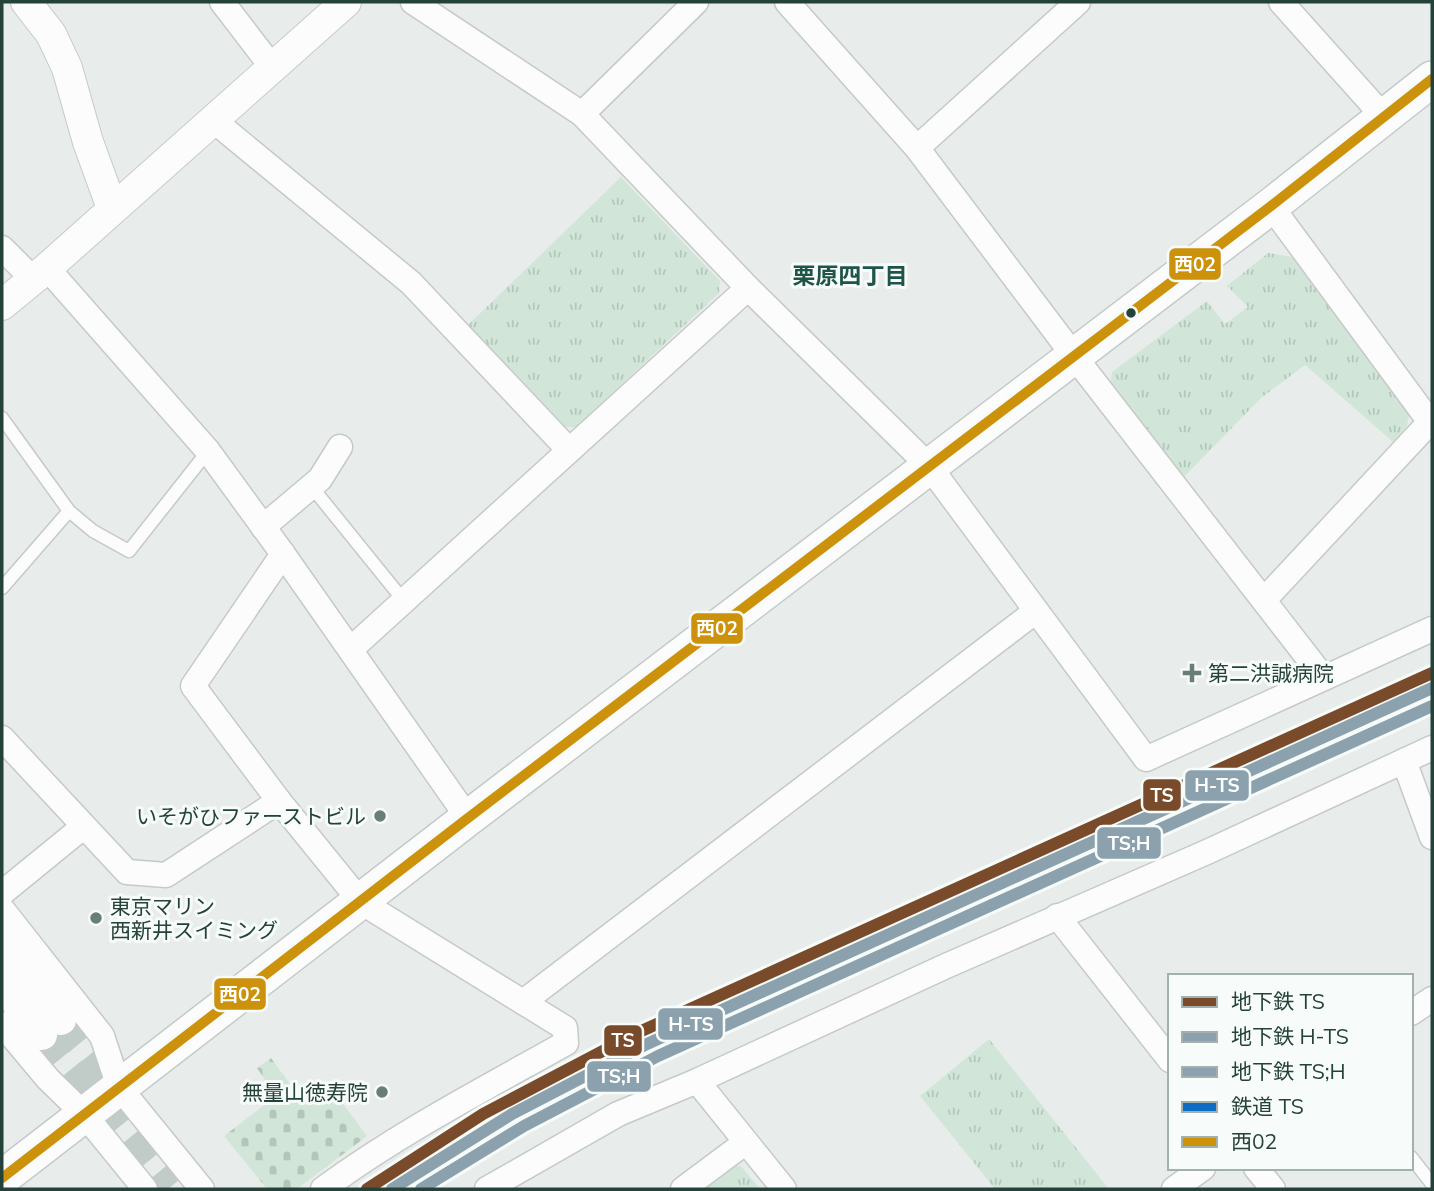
<svg xmlns="http://www.w3.org/2000/svg" width="1434" height="1191" viewBox="0 0 1434 1191" font-family="Mulish,'Noto Sans JP',sans-serif">
  <style>
    .grass { fill: url(#grass-tufts) }
    .cemetery { fill: url(#cemetery-stones) }
    .lines { fill: none; stroke-linecap: round; stroke-linejoin: round }
    .tertiary-tunnel { stroke: #c1cbc8; stroke-width: 30; stroke-dasharray: 30 15; stroke-linecap: butt }
    .service-casing { stroke: #c5cac8; stroke-width: 15 }
    .minor-casing { stroke: #c5cac8; stroke-width: 27 }
    .tertiary-casing { stroke: #c5cac8; stroke-width: 32 }
    .secondary-casing { stroke: #c3cbc8; stroke-width: 38 }
    .service { stroke: #fcfcfc; stroke-width: 12 }
    .minor { stroke: #fcfcfc; stroke-width: 24 }
    .tertiary { stroke: #fcfcfc; stroke-width: 30 }
    .secondary { stroke: #fcfcfc; stroke-width: 35 }
    .bus-1-casing { stroke: #f7fbf9; stroke-width: 16 }
    .bus-1 { stroke: #cd920c; stroke-width: 10 }
    .rail-1-casing { stroke: #f7fbf9; stroke-width: 18 }
    .rail-1 { stroke: #0f6cc3; stroke-width: 12 }
    .metro-1-casing { stroke: #f7fbf9; stroke-width: 18 }
    .metro-2-casing { stroke: #f7fbf9; stroke-width: 18 }
    .metro-3-casing { stroke: #f7fbf9; stroke-width: 18 }
    .metro-1 { stroke: #7a4b2a; stroke-width: 12 }
    .metro-2 { stroke: #8ba2ae; stroke-width: 12 }
    .metro-3 { stroke: #8ba2ae; stroke-width: 12 }
    .bus-dot { fill: #24423a; stroke: #f7fbf9; stroke-width: 2.5 }
    .poi-dot { fill: #697e78; stroke: #f7fbf9; stroke-width: 2.5 }
    .labels { text-anchor: middle; dominant-baseline: central; stroke-width: 6; stroke-linejoin: round; paint-order: stroke }
    .poi-label { font-size: 21px; fill: #24423a; stroke: #f7fbf9; text-anchor: start }
    .neighbourhood-label { font-size: 23px; font-weight: bold; fill: #1f5548; stroke: #f7fbf9 }
    .line-badge { stroke: #f7fbf9; stroke-width: 2.5 }
    .badge-label { font-size: 19px; text-anchor: middle; font-weight: bold; fill: #fff }
  </style>
  <defs>
    <pattern id="grass-tufts" width="24" height="20" patternUnits="userSpaceOnUse" patternTransform="scale(1.75)"><rect width="24" height="20" fill="#d1e6d8"/><path d="M3 7l-1-3M5 7V3M7 7l1-3M15 17l-1-3M17 17v-4M19 17l1-3" fill="none" stroke="#b3c6ba"/></pattern>
    <pattern id="cemetery-stones" width="16" height="16" patternUnits="userSpaceOnUse" patternTransform="scale(1.75)"><rect width="16" height="16" fill="#d1e6d8"/><path d="M2 7V4a2 2 0 0 1 4 0v3zM10 15v-3a2 2 0 0 1 4 0v3z" fill="#b3c6ba"/></pattern>
  </defs>
  <rect width="100%" height="100%" fill="#e8edeb"/>
  <g class="grass">
    <polygon points="621,177 720,281 719,293 576,427 564,427 468,325"/>
    <polygon points="1268,253 1293,257 1410,409 1407,426 1393,442 1305,365 1261,398 1181,480 1109,393 1112,372 1207,301 1225,324 1248,307 1227,286"/>
    <polygon points="989,1039 1109,1189 995,1189 920,1096"/>
    <polygon points="729,1164 741,1166 760,1189 697,1189"/>
  </g>
  <polygon class="cemetery" points="271,1058 300,1098 307,1093 315,1103 332,1089 367,1136 297,1189 267,1189 224,1136 276,1096 257,1068"/>
  <g class="lines">
    <g class="tertiary-tunnel">
      <polyline points="61,1020 125,1099"/>
      <polyline points="42,1035 168,1189"/>
    </g>
    <g class="service-casing">
      <g id="service">
        <polyline points="2,418 69,511 2,588"/>
        <polyline points="311,486 404,601"/>
        <polyline points="69,511 93,531 129,551 208,451"/>
        <polyline points="1411,1157 1432,1184"/>
      </g>
    </g>
    <g class="minor-casing">
      <g id="minor">
        <polyline points="222,2 272,67"/>
        <polyline points="413,2 582,114 748,288 929,466 1146,759 1432,629"/>
        <polyline points="787,2 917,148 1074,356 1323,677"/>
        <polyline points="1281,2 1383,116"/>
        <polyline points="582,114 696,2"/>
        <polyline points="213,120 411,283 569,450"/>
        <polyline points="917,148 1078,2"/>
        <polyline points="2,248 33,279"/>
        <polyline points="47,268 208,451 283,554 468,818"/>
        <polyline points="263,527 320,479 340,447"/>
        <path d="M283 554 193 686 279 801 361 902 565 1028 566 1043C484 1089 399 1133 323 1189"/>
        <polyline points="1264,600 1430,422 1271,206"/>
        <polyline points="351,649 748,288"/>
        <polyline points="2,738 127,872 166,875 279,801"/>
        <polyline points="1404,761 1432,837"/>
        <polyline points="2,893 83,827"/>
        <polyline points="2,909 102,1036 119,1087 202,1189"/>
        <polyline points="1057,916 1170,1060"/>
        <polyline points="523,1002 1036,611"/>
        <polyline points="1411,1013 1432,999"/>
        <polyline points="2,1024 48,1079 84,1114 145,1189"/>
        <polyline points="697,1081 784,1189"/>
        <polyline points="1256,1168 1273,1189"/>
        <polyline points="487,1189 618,1114 697,1081 946,966 1207,852 1432,748"/>
        <polyline points="683,1189 746,1142"/>
        <polyline points="1174,1189 1203,1168"/>
      </g>
    </g>
    <g class="tertiary-casing">
      <g id="tertiary">
        <polyline points="26,2 51,34 67,68 88,142 112,208"/>
        <polyline points="2,305 47,268 346,2"/>
        <polyline points="2,945 61,1020"/>
        <polyline points="2,984 42,1035"/>
      </g>
    </g>
    <g class="secondary-casing">
      <polyline id="secondary" points="2,1178 468,818 1271,206 1432,79"/>
    </g>
    <use href="#service" class="service"/>
    <use href="#minor" class="minor"/>
    <use href="#tertiary" class="tertiary"/>
    <use href="#secondary" class="secondary"/>
    <g class="bus-1-casing">
      <polyline id="bus-1" points="2,1178 468,818 1271,206 1432,79"/>
    </g>
    <use href="#bus-1" class="bus-1"/>
    <g class="rail-1-casing">
      <polyline id="rail-1" points="418,1189 519,1126 653,1057 1432,703"/>
    </g>
    <use href="#rail-1" class="rail-1"/>
    <g class="metro-1-casing">
      <polyline id="metro-1" points="367,1189 483,1114 637,1033 1432,673"/>
    </g>
    <g class="metro-2-casing">
      <polyline id="metro-2" points="392,1189 512,1114 647,1044 1432,688"/>
    </g>
    <g class="metro-3-casing">
      <polyline id="metro-3" points="421,1189 524,1126 658,1056 1432,706"/>
    </g>
    <use href="#metro-1" class="metro-1"/>
    <use href="#metro-2" class="metro-2"/>
    <use href="#metro-3" class="metro-3"/>
  </g>
  <circle class="bus-dot" cx="1131" cy="313" r="6"/>
  <g class="poi-dot">
    <path d="M1188.5 662.5h7v7h7v7h-7v7h-7v-7h-7v-7h7z"/>
    <circle cx="380" cy="816" r="7"/>
    <circle cx="96" cy="918" r="7"/>
    <circle cx="382" cy="1092" r="7"/>
  </g>
  <g class="labels">
    <g class="poi-label">
      <text x="1208" y="673">第二洪誠病院</text>
      <text x="366" y="816" text-anchor="end">いそがひファーストビル</text>
      <text x="110" y="906">東京マリン<tspan x="110" dy="24">西新井スイミング</tspan></text>
      <text x="368" y="1092" text-anchor="end">無量山徳寿院</text>
    </g>
    <g class="neighbourhood-label">
      <text x="850" y="275">栗原四丁目</text>
    </g>
  </g>
  <g class="line-badge">
    <rect x="1168" y="247" width="54" height="34" rx="7" fill="#cd920c"/>
    <rect x="690" y="612" width="54" height="33" rx="7" fill="#cd920c"/>
    <rect x="1184" y="769" width="66" height="33" rx="7" fill="#8ba2ae"/>
    <rect x="1142" y="778" width="40" height="34" rx="7" fill="#7a4b2a"/>
    <rect x="1096" y="826" width="66" height="34" rx="7" fill="#8ba2ae"/>
    <rect x="213" y="977" width="54" height="34" rx="7" fill="#cd920c"/>
    <rect x="657" y="1007" width="67" height="34" rx="7" fill="#8ba2ae"/>
    <rect x="603" y="1024" width="40" height="33" rx="7" fill="#7a4b2a"/>
    <rect x="586" y="1060" width="66" height="33" rx="7" fill="#8ba2ae"/>
  </g>
  <g class="badge-label">
    <text x="1195" y="271">西02</text>
    <text x="717" y="635">西02</text>
    <text x="1217" y="792">H-TS</text>
    <text x="1162" y="802">TS</text>
    <text x="1129" y="850">TS;H</text>
    <text x="240" y="1001">西02</text>
    <text x="691" y="1031">H-TS</text>
    <text x="623" y="1047">TS</text>
    <text x="619" y="1083">TS;H</text>
  </g>
  <rect width="1434" height="1191" fill="none" stroke="#24423a" stroke-width="7"/>
  <rect x="1168" y="974" width="245" height="196" fill="#f7fbf9" stroke="#a3b1ad" stroke-width="2"/>
  <rect x="1182" y="997" width="35" height="10" fill="#7a4b2a" stroke="#a3b1ad" stroke-width="2"/>
  <text x="1231" y="1009" font-size="21" fill="#24423a">地下鉄 TS</text>
  <rect x="1182" y="1032" width="35" height="10" fill="#8ba2ae" stroke="#a3b1ad" stroke-width="2"/>
  <text x="1231" y="1044" font-size="21" fill="#24423a">地下鉄 H-TS</text>
  <rect x="1182" y="1067" width="35" height="10" fill="#8ba2ae" stroke="#a3b1ad" stroke-width="2"/>
  <text x="1231" y="1079" font-size="21" fill="#24423a">地下鉄 TS;H</text>
  <rect x="1182" y="1102" width="35" height="10" fill="#0f6cc3" stroke="#a3b1ad" stroke-width="2"/>
  <text x="1231" y="1114" font-size="21" fill="#24423a">鉄道 TS</text>
  <rect x="1182" y="1137" width="35" height="10" fill="#cd920c" stroke="#a3b1ad" stroke-width="2"/>
  <text x="1231" y="1149" font-size="21" fill="#24423a">西02</text>
</svg>
